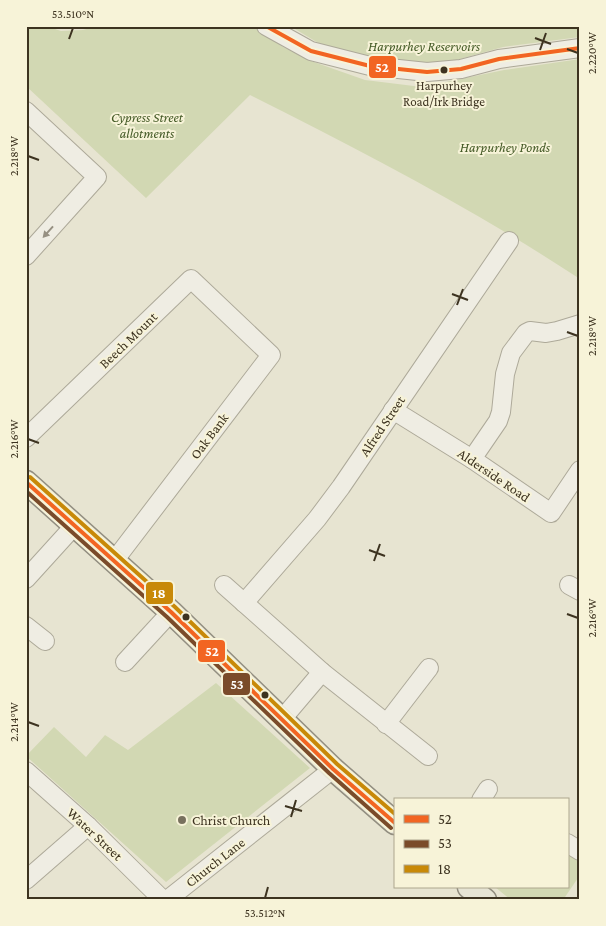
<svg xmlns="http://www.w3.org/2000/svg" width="606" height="926" viewBox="0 0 606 926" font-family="'Crimson Pro',serif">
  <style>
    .green { fill: #d2d8b3 }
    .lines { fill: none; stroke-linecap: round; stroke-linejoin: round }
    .minor-casing { stroke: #ada999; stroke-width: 20 }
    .major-casing { stroke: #928e80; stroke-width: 25 }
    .minor { stroke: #efede3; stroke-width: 18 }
    .major { stroke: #e6e4d4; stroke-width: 22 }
    .bus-1-casing { stroke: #f7f3d8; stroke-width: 8 }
    .bus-2-casing { stroke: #f7f3d8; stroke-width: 8 }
    .bus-3-casing { stroke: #f7f3d8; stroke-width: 8 }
    .bus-1 { stroke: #f26522; stroke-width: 4 }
    .bus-2 { stroke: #7a4b2a; stroke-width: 4 }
    .bus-3 { stroke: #c88908; stroke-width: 4 }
    .oneway { fill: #969082 }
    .ticks { fill: none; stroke: #3d3320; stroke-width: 2 }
    .bus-dot { fill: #3d3320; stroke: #f7f3d8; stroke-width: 2 }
    .poi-dot { fill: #78715e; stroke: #f7f3d8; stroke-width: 2 }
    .labels { text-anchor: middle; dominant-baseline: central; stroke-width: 4; stroke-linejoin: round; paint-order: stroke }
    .bus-label { font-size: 13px; fill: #3d3320; stroke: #f7f3d8 }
    .park-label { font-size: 14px; font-style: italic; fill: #445a26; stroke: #f7f3d8 }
    .street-label { font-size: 14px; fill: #3d3320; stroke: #f7f3d8 }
    .poi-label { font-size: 14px; fill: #3d3320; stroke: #f7f3d8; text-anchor: start }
    .line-badge { stroke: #f7f3d8; stroke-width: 2 }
    .badge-label { font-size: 14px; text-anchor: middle; font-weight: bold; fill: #fff }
    .neatline { fill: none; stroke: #3d3320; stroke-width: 2 }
    .ticks-label { font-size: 12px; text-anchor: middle; fill: #3d3320 }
  </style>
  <rect width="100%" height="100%" fill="#e7e4d1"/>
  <g class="green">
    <path d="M26 26H46L61 31 83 30 97 26H254L283 47 311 61 365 80 422 87 504 70 580 59V279C475 210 362 151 250 95L146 198 26 86Z"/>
    <polygon points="290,26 580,26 580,37 503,47 431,67 384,62 320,44"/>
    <polygon points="216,683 310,768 166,882 26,756 54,727 86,757 105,735 128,750"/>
    <polygon points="567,854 580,863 580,875 563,900 511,900 495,887 567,887"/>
  </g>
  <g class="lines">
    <g class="minor-casing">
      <g id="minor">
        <polyline points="266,26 311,51 370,66 427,72 461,69 499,59 580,48"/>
        <polyline points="26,111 97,177 26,256"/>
        <polyline points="393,410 472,459 551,513 580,470"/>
        <polyline points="26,438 191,279 271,355 114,561"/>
        <polyline points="472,459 498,421 501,412 505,374 511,353 526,333 530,331 546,333 557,331 580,324"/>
        <polyline points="26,579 75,525"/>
        <polyline points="224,585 322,672 428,756"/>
        <polyline points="569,585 580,591"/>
        <polyline points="244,603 317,519 341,487 509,241"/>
        <polyline points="26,626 45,641"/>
        <polyline points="125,662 171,612"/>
        <polyline points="283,718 322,672"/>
        <polyline points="386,724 429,668"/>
        <polyline points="26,771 88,826 163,900"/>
        <polyline points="481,800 488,789"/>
        <polyline points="567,843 580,851"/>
        <polyline points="26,880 88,826"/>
        <polyline points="167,900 333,769"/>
      </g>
    </g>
    <g class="major-casing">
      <g id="major">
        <polyline points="26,482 171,612 333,769 395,823"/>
        <polyline points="469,887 485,900"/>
      </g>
    </g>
    <use href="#minor" class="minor"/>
    <use href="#major" class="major"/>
    <g class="bus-1-casing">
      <g id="bus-1">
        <polyline points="266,26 311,51 370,66 427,72 461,69 499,59 580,48"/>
        <polyline points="26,482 171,612 333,769 395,823"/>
      </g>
    </g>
    <g class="bus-2-casing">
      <polyline id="bus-2" points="26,491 167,617 329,773 391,828"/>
    </g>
    <g class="bus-3-casing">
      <polyline id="bus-3" points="30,477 175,607 337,764 395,814"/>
    </g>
    <use href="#bus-1" class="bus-1"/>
    <use href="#bus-2" class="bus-2"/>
    <use href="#bus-3" class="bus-3"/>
  </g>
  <defs><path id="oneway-solid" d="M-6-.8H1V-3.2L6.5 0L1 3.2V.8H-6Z" transform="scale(1.25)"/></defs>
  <use class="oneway" href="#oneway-solid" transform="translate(48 232) rotate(132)"/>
  <path class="ticks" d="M535 38 551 44M69 39 73 28M567 49 578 53M540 50 546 33M28 156 39 160M452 294 468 300M457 305 463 289M567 332 578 336M28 439 39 443M369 550 385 556M374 561 380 544M567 614 578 618M28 722 39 726M285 806 302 811M291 817 296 800M265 898 268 887"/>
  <g class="bus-dot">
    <circle cx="444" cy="70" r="4.5"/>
    <circle cx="186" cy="617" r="4.5"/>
    <circle cx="265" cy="695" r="4.5"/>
  </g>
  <circle class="poi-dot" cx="182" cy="820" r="5"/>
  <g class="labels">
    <g class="bus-label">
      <text x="444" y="85">Harpurhey<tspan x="444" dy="16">Road/Irk Bridge</tspan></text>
    </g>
    <g class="park-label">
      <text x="424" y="46">Harpurhey Reservoirs</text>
      <text x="147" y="117">Cypress Street<tspan x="147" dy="16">allotments</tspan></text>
      <text x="505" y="147">Harpurhey Ponds</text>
    </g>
    <g class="street-label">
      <text transform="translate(128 340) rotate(-44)">Beech Mount</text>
      <text transform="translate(382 426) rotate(-56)">Alfred Street</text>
      <text transform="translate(209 436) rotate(-53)">Oak Bank</text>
      <text transform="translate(494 475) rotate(34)">Alderside Road</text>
      <text transform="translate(95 834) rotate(43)">Water Street</text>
      <text transform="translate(215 862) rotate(-38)">Church Lane</text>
    </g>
    <g class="poi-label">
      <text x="192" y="820">Christ Church</text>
    </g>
  </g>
  <g class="line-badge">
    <rect x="368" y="55" width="29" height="24" rx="5" fill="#f26522"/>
    <rect x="145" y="581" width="29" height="24" rx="5" fill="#c88908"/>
    <rect x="197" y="639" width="29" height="24" rx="5" fill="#f26522"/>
    <rect x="222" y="672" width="29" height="24" rx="5" fill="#7a4b2a"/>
  </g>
  <g class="badge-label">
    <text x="382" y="72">52</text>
    <text x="159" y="598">18</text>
    <text x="212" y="656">52</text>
    <text x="237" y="689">53</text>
  </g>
  <rect width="606" height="926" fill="none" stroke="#f7f3d8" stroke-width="55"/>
  <rect x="394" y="798" width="175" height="90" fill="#f7f3d8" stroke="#ada68e"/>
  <rect x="404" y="815" width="25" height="8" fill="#f26522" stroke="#ada68e"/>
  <text x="438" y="824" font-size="15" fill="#3d3320">52</text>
  <rect x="404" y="840" width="25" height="8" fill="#7a4b2a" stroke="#ada68e"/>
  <text x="438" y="848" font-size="15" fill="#3d3320">53</text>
  <rect x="404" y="865" width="25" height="8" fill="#c88908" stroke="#ada68e"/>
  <text x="438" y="874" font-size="15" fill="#3d3320">18</text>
  <rect x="28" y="28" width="550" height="870" class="neatline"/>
  <g class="ticks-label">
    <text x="73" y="18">53.510°N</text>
    <text transform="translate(592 53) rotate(-90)" y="4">2.220°W</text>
    <text transform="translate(14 156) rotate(-90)" y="4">2.218°W</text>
    <text transform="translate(592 336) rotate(-90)" y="4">2.218°W</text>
    <text transform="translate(14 439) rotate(-90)" y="4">2.216°W</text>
    <text transform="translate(592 618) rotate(-90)" y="4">2.216°W</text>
    <text transform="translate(14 722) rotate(-90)" y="4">2.214°W</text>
    <text x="265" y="917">53.512°N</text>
  </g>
</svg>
